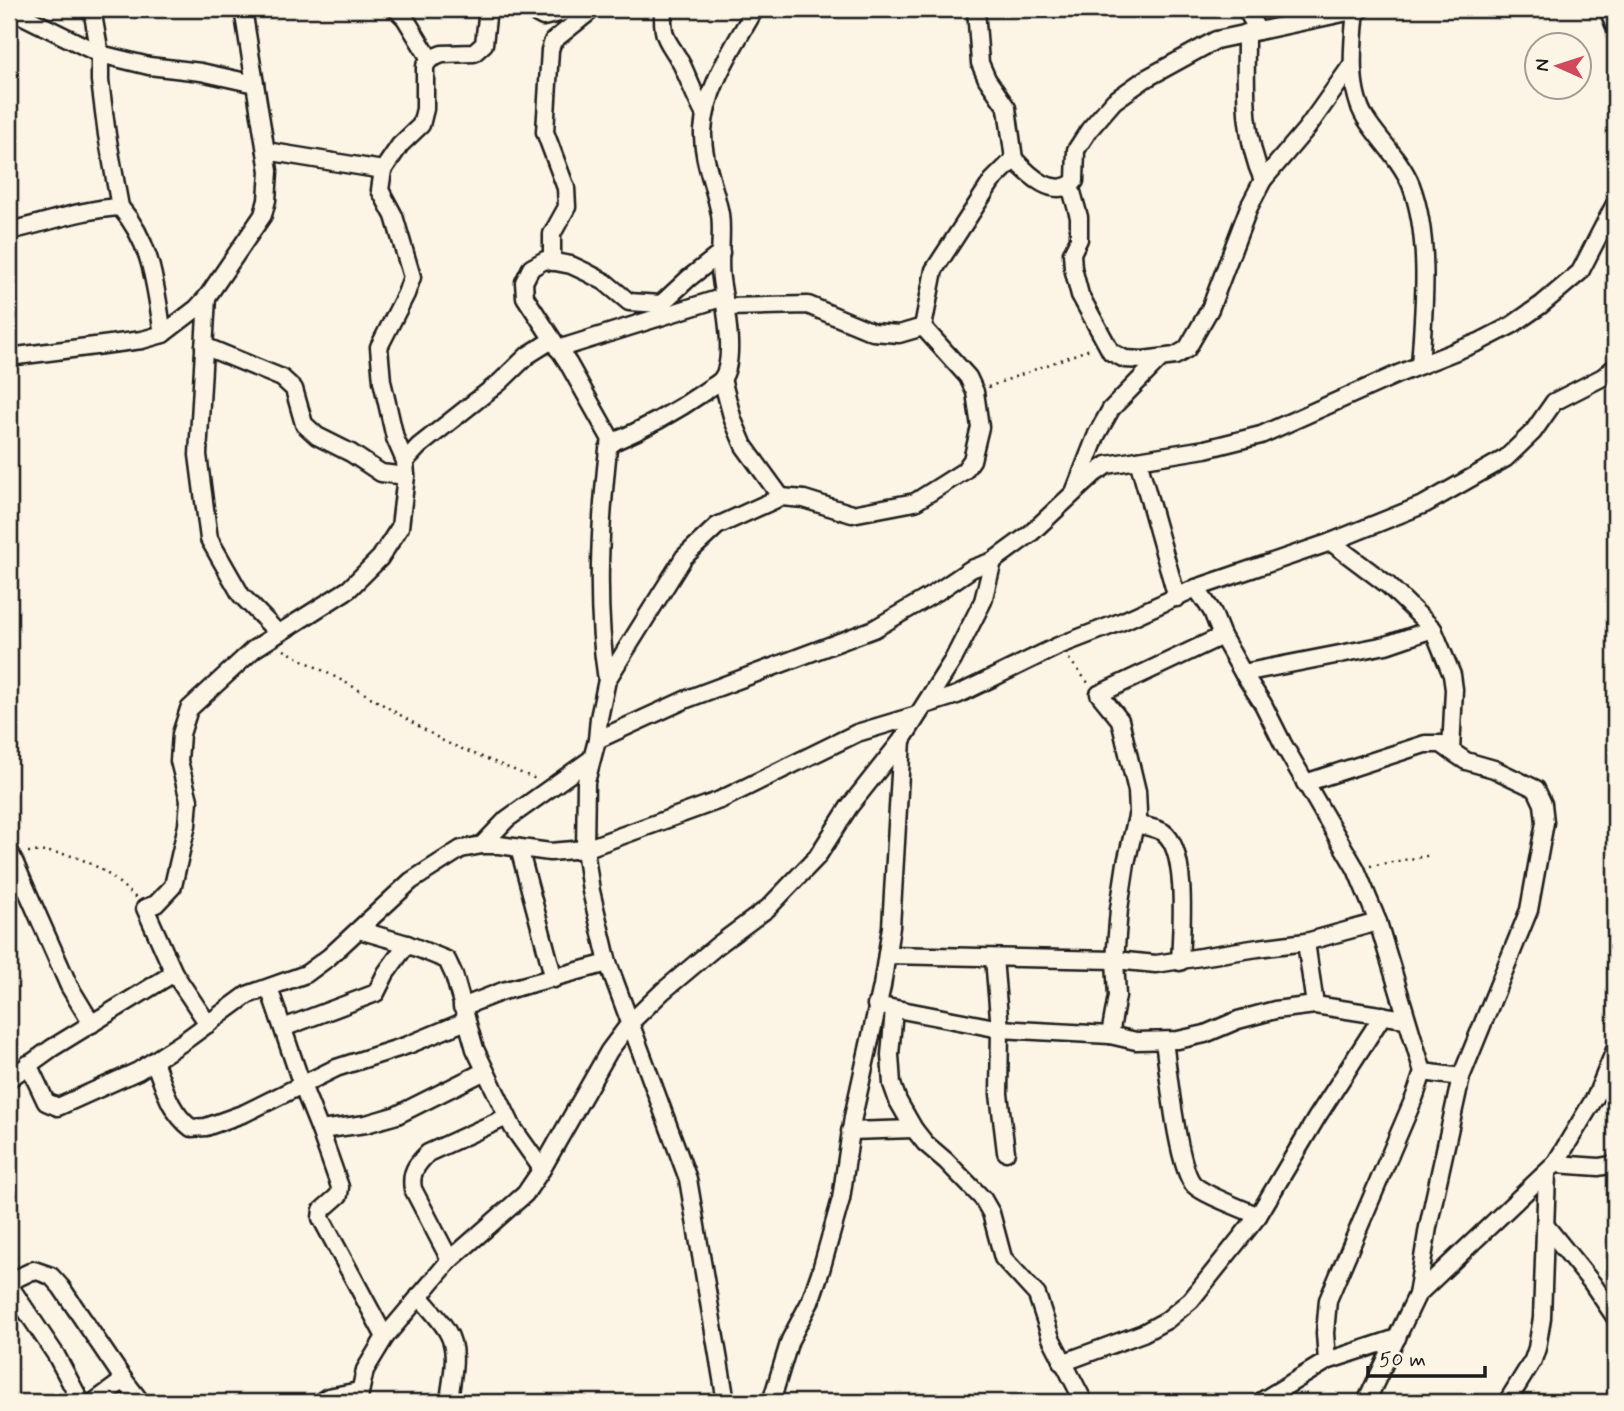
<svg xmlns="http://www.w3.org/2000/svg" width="1624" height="1411" viewBox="0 0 1624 1411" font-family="Mynerve,sans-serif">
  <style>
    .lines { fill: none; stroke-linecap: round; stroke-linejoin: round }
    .minor-casing { stroke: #1c1c1c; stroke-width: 21 }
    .path { stroke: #1c1c1c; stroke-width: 2.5; stroke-dasharray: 2 5; stroke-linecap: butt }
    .minor { stroke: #fcf5e5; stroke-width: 16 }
  </style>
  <rect width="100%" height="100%" fill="#fcf5e5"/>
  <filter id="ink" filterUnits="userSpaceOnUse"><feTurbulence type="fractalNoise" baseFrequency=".0143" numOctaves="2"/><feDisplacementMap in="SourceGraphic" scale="14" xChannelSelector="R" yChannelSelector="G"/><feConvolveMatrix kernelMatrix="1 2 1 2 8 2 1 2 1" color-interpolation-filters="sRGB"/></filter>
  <g filter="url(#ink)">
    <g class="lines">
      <g class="minor-casing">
        <g id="minor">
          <polyline points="9,9 100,54 149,66 201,72 255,84"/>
          <polyline points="92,9 100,54 100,81 107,135 120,207"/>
          <polyline points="396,9 405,18 430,59"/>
          <polyline points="528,9 543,17 576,9"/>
          <path d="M663 9C662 43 668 38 682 65 690 82 696 99 705 115"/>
          <polyline points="976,9 980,63 987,79 1007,108 1014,159"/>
          <polyline points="1246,9 1258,31"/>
          <path d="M1356 9C1353 42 1347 89 1366 119 1380 141 1401 160 1411 185 1431 238 1424 309 1420 365"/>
          <polyline points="1608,9 1615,27"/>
          <path d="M1246 33C1246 84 1242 133 1263 180"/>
          <polyline points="266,151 383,170"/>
          <polyline points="1069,187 1072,192 1079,217 1079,239 1072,253 1073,268 1080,295 1111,352 1125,359 1143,360 1175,356 1187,349 1210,309 1249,207 1263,180 1307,128 1351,66"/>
          <path d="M9 231C46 223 82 209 120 207 153 245 155 286 163 334"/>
          <polyline points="552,262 552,234 567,207 566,188 545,132 550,50 553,41 593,9"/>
          <polyline points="207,297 198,455 209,539 241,595 278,633"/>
          <polyline points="726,307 808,305 873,332 899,334 923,327"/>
          <polyline points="204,346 282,378 294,389 304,424 317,436 351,453 381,473 406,476"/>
          <polyline points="558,349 724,297"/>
          <polyline points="9,357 142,340 163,334 197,308 207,297 263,215 267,200 269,171 243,9"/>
          <polyline points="722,379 733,420 744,446 781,497"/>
          <polyline points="613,443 568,363 525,297 524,282 531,268 545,260 571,265 586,272 605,282 629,302 661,304 689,278 721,253"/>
          <polyline points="1138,460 1177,598"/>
          <polyline points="405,461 419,446 500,382 528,355 552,340"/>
          <polyline points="1075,490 1097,434 1111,409 1160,359"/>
          <polyline points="1331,542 1388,585 1433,629"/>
          <polyline points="1196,588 1212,611 1222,636 1243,673 1263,704 1283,744 1356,869 1378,922 1423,1072 1415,1096 1328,1300 1325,1333 1327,1361"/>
          <polyline points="1243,673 1386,645 1433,629 1452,675 1454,689 1451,751 1466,761 1494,769 1536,789 1543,804 1545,822 1529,910 1461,1077 1428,1227 1417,1295"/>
          <path d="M607 680C595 605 600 524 608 449L611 443C644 429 675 412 704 392 709 388 718 384 722 379 737 359 724 302 721 279 718 258 723 235 720 214 715 186 702 160 703 131 706 86 734 47 755 9"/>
          <polyline points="925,705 957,695 1058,646 1123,621 1196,588 1331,542 1425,504 1506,458 1533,432 1554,402 1603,377 1615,367"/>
          <polyline points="917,715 857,733 720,800 585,849 586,782 597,740 687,699 874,629 937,592 971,569 993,561 1030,534 1094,474 1107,465 1205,449 1261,435 1398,374 1479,342 1512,325 1541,305 1580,272 1615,204"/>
          <path d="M597 740 599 718 607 680 684 557 717 526 781 497 804 499 852 514 915 502 964 471 972 460 980 427 975 392 968 377 923 327 934 270 992 181 1014 159C1029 175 1054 200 1075 181L1076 150 1089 130 1114 101 1145 79 1216 40 1362 9"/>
          <polyline points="1305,783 1425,744 1441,744 1451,751"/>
          <path d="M1136 824C1144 826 1156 828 1163 832 1189 850 1181 934 1180 962"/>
          <polyline points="482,845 507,819 591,759"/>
          <polyline points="519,848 554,979"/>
          <polyline points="9,850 69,986 92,1024"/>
          <polyline points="359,930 407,944 447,960 454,975 475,1049 513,1128 542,1169"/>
          <polyline points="1306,942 1315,1005"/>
          <polyline points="887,955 1115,960 1156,964 1258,948 1306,942 1378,922"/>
          <polyline points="994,958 1000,1029 999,1094 1006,1152"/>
          <polyline points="269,988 302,1085 320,1130 366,1124 397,1115 485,1071"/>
          <polyline points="876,1005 1000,1029 1110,1035 1136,1041 1178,1040 1205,1034 1238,1020 1275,1010 1315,1005 1405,1019"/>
          <polyline points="462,1007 503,991 608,963"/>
          <polyline points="894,1010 890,1055 892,1084 898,1101 914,1129 925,1143 946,1161 983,1199 991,1213 1003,1258 1037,1295 1051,1338 1084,1402"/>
          <polyline points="208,1024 174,973 145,908 156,904 173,886 187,825 189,800 179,761 181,734 189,709 254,649 349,589 380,558 400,527 406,476 405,461 395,438 382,381 379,347 406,294 412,277 394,216 380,190 383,170 400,145 421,125 425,109 425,66 430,59 442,54 474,53 484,44 488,9"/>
          <polyline points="283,1028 376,993 386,973 407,944"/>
          <polyline points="1110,1035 1117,996 1115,960 1119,909 1126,863 1138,812 1137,791 1120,720 1099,694 1222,636"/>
          <path d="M1164 1041C1168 1068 1177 1168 1194 1185 1206 1196 1242 1208 1258 1216"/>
          <path d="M154 1061C164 1086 169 1111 191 1128L206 1127 245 1113 336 1068 408 1045 466 1021"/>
          <polyline points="28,1064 46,1102 58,1107 138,1071 183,1042 247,995 306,974 329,957 411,881 461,849 482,845 499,845 550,852 585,849 591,891 608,963 688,1179 726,1402"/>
          <polyline points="1423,1072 1461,1077"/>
          <polyline points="9,1079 52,1048 174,973"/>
          <polyline points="320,1130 340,1187 339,1195 322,1210 321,1218 385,1337"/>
          <polyline points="850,1131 914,1129"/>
          <polyline points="1555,1164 1599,1167 1615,1164"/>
          <polyline points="1546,1226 1592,1283 1615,1317"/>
          <path d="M450 1260 413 1189C410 1173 416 1165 428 1153L507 1117"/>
          <polyline points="9,1282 34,1270 51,1276 61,1287 124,1380 141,1402"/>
          <polyline points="9,1285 56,1355 81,1402"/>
          <path d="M419 1296C428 1307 440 1319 447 1331 460 1352 451 1379 449 1402"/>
          <polyline points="1062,1363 1143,1333 1167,1320 1191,1300 1258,1216 1317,1117 1383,1015"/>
          <polyline points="94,1402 124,1380"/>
          <polyline points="320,1402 328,1397 359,1391"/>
          <polyline points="358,1402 365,1370 385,1337 450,1260 525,1194 542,1169 609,1051 630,1023 663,991 718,945 768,908 817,857 849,807 902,740 953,660 983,601 993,561"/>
          <polyline points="771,1402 790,1340 810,1302 821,1270 841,1199 853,1117 882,986 891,927 902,740"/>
          <polyline points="1260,1402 1327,1361 1397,1338"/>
          <polyline points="1366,1402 1417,1295 1555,1164 1596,1096 1615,1050"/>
          <polyline points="1507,1402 1533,1360 1537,1348 1542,1318 1547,1173"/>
        </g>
      </g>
      <g class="path">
        <polyline points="988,387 1090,349"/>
        <polyline points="284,650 352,686 445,742 536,779"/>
        <polyline points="1069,659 1089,684"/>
        <path d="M28 852C76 849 102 866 136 898"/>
        <polyline points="1370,866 1432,855"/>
      </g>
      <use href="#minor" class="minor"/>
    </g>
  </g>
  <rect width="1624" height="1411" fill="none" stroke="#fcf5e5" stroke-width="35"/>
  <rect x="18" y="18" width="1589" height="1376" fill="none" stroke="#1c1c1c" stroke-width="2.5" filter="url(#ink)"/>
  <g transform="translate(1558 66) rotate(273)"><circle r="33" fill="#fcf5e5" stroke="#a29e95" stroke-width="2"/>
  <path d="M0-5L12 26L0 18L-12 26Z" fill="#d1495b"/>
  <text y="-10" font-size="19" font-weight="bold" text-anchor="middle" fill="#1c1c1c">N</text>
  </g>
  <path d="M1368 1366v10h117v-10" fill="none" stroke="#1c1c1c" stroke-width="3.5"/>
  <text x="1379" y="1366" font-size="21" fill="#1c1c1c" stroke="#fcf5e5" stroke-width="5" paint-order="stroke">50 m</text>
</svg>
